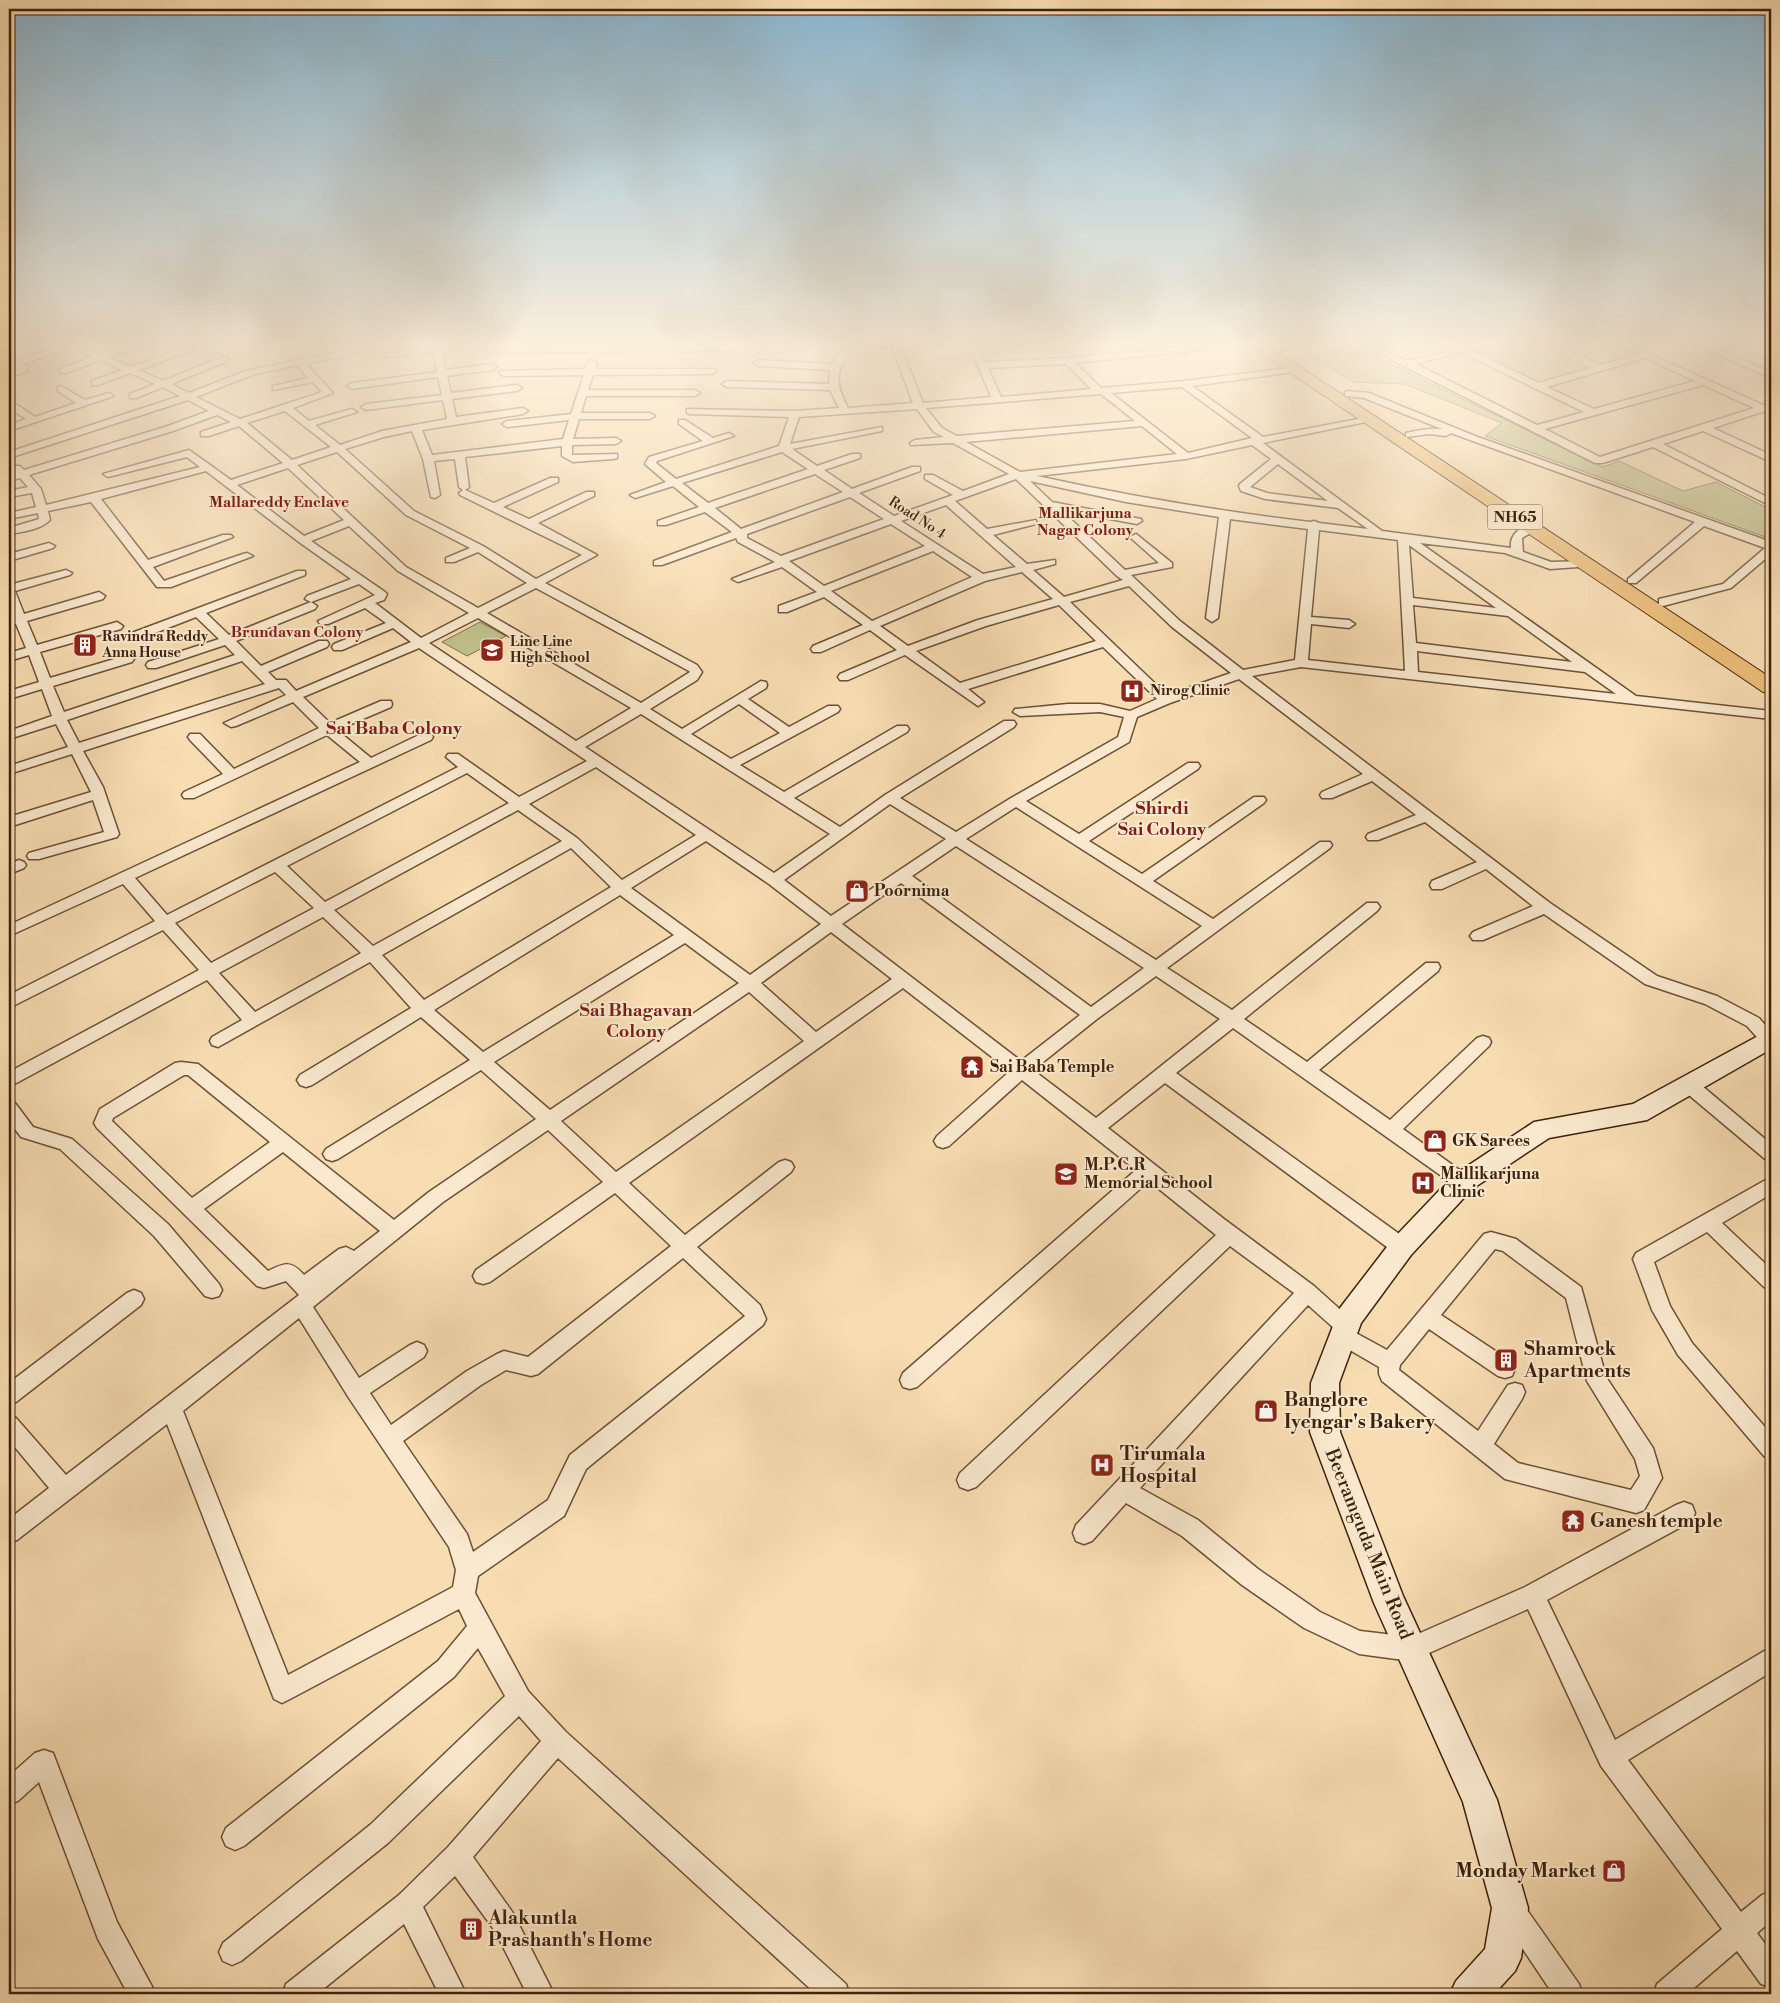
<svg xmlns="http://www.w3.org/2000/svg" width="1780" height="2003" viewBox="0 0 1780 2003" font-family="'Libre Bodoni',serif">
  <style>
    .green { fill: #bfc08b; stroke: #7e704c }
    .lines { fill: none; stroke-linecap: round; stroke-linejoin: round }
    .street-casing { stroke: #6c5036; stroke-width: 3 }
    .secondary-casing { stroke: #3e210c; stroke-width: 3 }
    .highway-casing { stroke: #3e210c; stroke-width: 2 }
    .street { fill: #fae9ce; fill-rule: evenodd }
    .secondary { fill: #fae9ce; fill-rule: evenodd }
    .highway { fill: #ecbe7a; fill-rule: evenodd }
    .labels { text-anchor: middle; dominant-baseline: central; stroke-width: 4; stroke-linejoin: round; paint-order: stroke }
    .far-street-label { font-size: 14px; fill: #3e210c; stroke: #fae9ce }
    .far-poi-label { font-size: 14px; font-weight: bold; fill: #3e210c; stroke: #fae9ce; text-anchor: start }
    .far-neighbourhood-label { font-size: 15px; font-weight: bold; fill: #7a1f14; stroke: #fae9ce }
    .shield { fill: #fae9ce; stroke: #765d46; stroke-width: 1 }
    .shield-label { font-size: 15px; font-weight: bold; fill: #3e210c }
    .poi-label { font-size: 16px; font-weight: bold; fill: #3e210c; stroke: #fae9ce; text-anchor: start }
    .neighbourhood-label { font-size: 18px; font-weight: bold; fill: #7a1f14; stroke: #fae9ce }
    .near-poi-label { font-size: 19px; font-weight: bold; fill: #3e210c; stroke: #fae9ce; text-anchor: start }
    .near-street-label { font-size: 19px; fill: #3e210c; stroke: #fae9ce }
  </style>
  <rect width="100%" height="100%" fill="#f8ddb3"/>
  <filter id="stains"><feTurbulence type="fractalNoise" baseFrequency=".004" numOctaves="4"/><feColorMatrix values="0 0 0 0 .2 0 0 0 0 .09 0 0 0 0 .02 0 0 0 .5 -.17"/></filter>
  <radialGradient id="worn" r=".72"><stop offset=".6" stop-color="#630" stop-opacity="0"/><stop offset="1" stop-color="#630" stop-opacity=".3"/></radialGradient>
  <g class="green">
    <polygon points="1298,347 1355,347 1603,467 1619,461 1683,491 1716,482 1771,510 1771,539 1485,436 1502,423 1405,384 1352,382"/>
    <polygon points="1480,347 1548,347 1593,368 1539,383 1468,350"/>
    <polygon points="480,622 506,636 467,656 442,642"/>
  </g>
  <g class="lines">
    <g class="street-casing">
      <g id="street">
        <polygon points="57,347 69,347 23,364 28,367 28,371 9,378 9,372 17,369 12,366 12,362"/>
        <path d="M73 347H84L101 354 120 347H131L130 349 108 357 131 367 186 347H197L196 349 139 370 163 381 222 357H228V361L171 384 189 393 246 371 359 347H373L372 349 306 364 333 393 293 408 309 421 352 409 357 412 315 425 340 445 382 431 447 419 443 400 366 410 361 407 366 404 442 395 438 377 352 389 347 386 352 383 437 372 433 352 388 357 385 356V352L432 347H465L461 350 442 352 446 370 492 364 497 367 492 370 447 376 451 393 517 385 522 388 517 391 452 399 456 417 523 408 528 411 523 414 422 430 432 455 563 439 569 420 507 427 502 424 507 421 571 414 584 375 504 376 499 373 501 371 585 369 589 361 592 360 597 363 595 369H715L717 371 712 374 593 375 588 390H695L700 393 695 396H586L581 413H650L655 416 650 419H579L573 439 616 438 621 441 616 444 572 445V455L617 454V458L613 459 573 462 562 456V446L465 457 469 487 465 490 494 503 550 478H558V482L503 507 529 519 586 492H594V496L538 523 597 555 545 583 697 665 702 672 697 680 650 709 682 729 761 681 766 682 767 685 766 688 748 699 789 727 828 706H838L840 709 838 712 740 765 784 792 897 726H907L909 729 907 732 794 798 840 827 885 795 1004 721H1014L1016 724 1014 727 900 798 956 832 1011 798 1118 737 1124 717 1100 712 1020 716 1013 712 1015 709 1068 704H1100L1130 711 1157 699 1103 647 968 689 984 702 978 706 905 655 848 680H840L838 677 840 674 897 650 870 630 821 652H813L811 649 813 646 863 625 824 597 787 612H779V606L817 592 782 567 738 582 732 579 775 562 738 542 736 538 662 565H654V561L732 532 705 512 666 525H658V521L699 507 673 486 635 498 630 495 666 482 645 464 649 457 703 441 679 424V420H685L713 438 729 433 734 436 657 461 656 463 676 479 779 446 789 417 690 414 687 413V409L795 411 839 408 830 390 727 387 722 384 727 381 829 384 830 370 758 366 753 363 758 360 833 364 843 347H852C836 372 834 381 848 408L913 403 892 347H901L923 403 991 397 970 347H978L985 362 1068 358 1181 347H1208L1203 350 1075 363 1101 388 1184 381 1296 367V371L1293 372 1192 386 1263 437 1369 417 1371 419 1366 422 1263 443 1382 531 1511 548C1509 534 1523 523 1536 526V530L1522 538 1523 552 1551 562 1588 561 1592 562V566L1550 569 1505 553 1420 543 1636 696 1771 711V719L1301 667 1252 676 1550 903 1657 976 1717 996 1759 1018 1771 1032V1046L1763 1044 1747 1026 1705 1004 1645 984 1544 914 1483 940H1473L1470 936 1473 932 1533 906 1486 869 1442 889H1432L1430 885 1432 881 1477 862 1425 822 1378 840H1368L1366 837 1368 834 1416 815 1372 781 1332 798H1322L1320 795 1322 792 1363 774 1239 679 1170 703 1137 717 1129 742 1026 801 1079 834 1188 763H1198L1200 766 1198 769 1089 841 1142 874 1254 797H1264L1266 800 1264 803 1153 881 1213 919 1320 842H1330L1332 845 1330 848 1167 968 1232 1010 1367 903H1377L1380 907 1377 911 1244 1019 1307 1062 1426 963H1438L1440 967 1438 971 1319 1070 1390 1120 1477 1038 1483 1036 1489 1038 1491 1042 1489 1046 1403 1129 1469 1177 1472 1182 1469 1187 1463 1189 1457 1187 1233 1028 1176 1073 1409 1241 1411 1247 1409 1253 1402 1255 1395 1253 1165 1083 1108 1128 1224 1219 1314 1286 1353 1321 1356 1327 1354 1332 1387 1350 1484 1234 1491 1232 1516 1239 1581 1287 1606 1377 1653 1448 1662 1478 1644 1510 1636 1513 1505 1479 1382 1381 1379 1374V1367L1336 1342 1333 1336 1336 1330 1308 1305 1140 1488 1198 1520 1258 1569 1320 1612 1360 1631 1411 1637 1525 1587 1676 1505 1684 1502 1692 1505 1695 1513 1692 1521 1547 1600 1615 1740 1771 1647V1672L1628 1760 1741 1912 1762 1895 1771 1891V1921L1757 1933 1771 1952V1987L1761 1984 1737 1951 1687 1994H1654L1657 1984 1722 1929 1601 1766 1528 1609 1411 1661 1359 1654 1304 1628 1242 1585 1182 1536 1126 1503 1092 1541 1084 1544 1076 1541 1073 1533 1076 1525 1294 1293 1230 1246 976 1487 968 1490 960 1487 957 1480 960 1473 1216 1235 1149 1181 917 1387 910 1389 903 1387 900 1380 903 1373 1136 1170 1022 1080 949 1146 943 1148 937 1146 934 1141 937 1136 1010 1071 903 988 629 1183 685 1235 779 1162 785 1160 791 1162 794 1167 791 1172 697 1247 760 1305 766 1319 763 1325 586 1469 564 1516 478 1576 475 1593 528 1691 566 1732 846 1984 849 1994H816L558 1758 473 1857 513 1913 554 1994H527L495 1931 455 1876 423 1907 466 1994H439L404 1924 317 1994H283L286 1984 399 1895 448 1847 541 1741 519 1716 388 1843 241 1961 232 1965 223 1961 219 1952 223 1943 370 1825 505 1696 478 1648 454 1677 244 1846 235 1850 226 1846 222 1837 226 1828 438 1661 467 1626 459 1609 290 1699 282 1703 274 1699 167 1424 17 1540 9 1543V1519L49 1488 9 1440V1415L16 1418 66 1475 299 1295 286 1281 264 1288 257 1286 97 1128 94 1123 100 1109 175 1063 181 1062 198 1064 394 1220 429 1192 536 1119 481 1070 338 1159 332 1161 326 1159 323 1154 326 1149 470 1060 421 1017 312 1085 306 1087 300 1085 297 1080 300 1075 411 1008 370 962 218 1047 212 1045 210 1041 212 1037 242 1020 207 980 9 1087V1072L199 970 163 930 9 1008V995L155 921 123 884 9 936V925L360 762 327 735 194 798H184L182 795 184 792 223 774 190 740 188 737 190 734H200L234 769 319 728 293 702 236 726 231 727 224 723 286 695 279 688 83 751 103 787 119 834 117 837 39 859H29L27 856 29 853 104 832 93 800 9 827V817L91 792 72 754 9 774V766L68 747 56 724 9 739V731L52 716 42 689 9 699V691L39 682 29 655 9 661V653L26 648 16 624 9 626V618L14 617 9 604V585L66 570 72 573 70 575 15 591 24 614 99 592 105 596 103 599 27 621 37 645 117 622 123 626 121 629 40 652 50 678 128 655 134 659 132 662 53 686 64 712 235 655 225 645 156 668H148L146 665 148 662 219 639 196 617 137 640H129L127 637 129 634 297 571H305V575L206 613 229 635 311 602 305 599 307 596 351 579 299 542 206 471 101 499 148 560 223 535H231L233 537 153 567 164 581 243 554 247 553 253 556 171 587H157L91 502 48 511 50 520C40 530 22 532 9 534V528L39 519 38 513 9 519V513L36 507 32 493 9 497V491L28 487 20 478 9 481V475L15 473 11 468 12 466H20L24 470 165 427 209 411 188 400 9 458V452L180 396 163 387 136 398H130V394L155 384 130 373 98 385H92V381L122 370 100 360 66 373H60V369L92 357ZM1066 364 1091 389 1001 397 988 368ZM297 365 308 378 273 386V390L313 382 322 392 240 419 196 397 252 375ZM1182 387 1252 438 1188 453 1111 393ZM1101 394 1135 421 957 436 942 428 926 408ZM917 409 934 432 944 437 915 440 910 443 911 445 953 443 1009 474 963 491 933 475H925V479L953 495 894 516 859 493 920 471V467H912L852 489 824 470 860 458V454H852L817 466 792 449 882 431V427L790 444 799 417ZM285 411 331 447 292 460 247 423ZM217 415 231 422 201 432V436H209L239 426 283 463 231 480 189 450 103 474 108 477 187 457 200 467 46 505 41 489 29 475 173 431ZM1142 426 1177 454 1020 472 966 442ZM412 431 423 459 431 497 435 498 440 495 434 461 455 459 459 487 463 490 459 493 460 495 582 555 536 579 483 546 414 511 345 449 384 437ZM1252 445 1271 459 1240 484 1239 486 1241 491 1265 499 1338 508 1368 529 1319 523 1314 521 1310 522C1218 511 1128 496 1037 476L1186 459ZM337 452 406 515 470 548 446 558V562H454L478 552 527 583 478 608 406 567 297 465ZM782 452 808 469 708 503 682 483ZM1278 464 1328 501 1267 493 1250 487ZM288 468 344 520 304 536 237 485ZM815 474 843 492 741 529 715 508ZM1016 479 1117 576 1123 580 1064 597 1033 570 1055 564V560L1027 564 993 535 1036 524V520L987 529 955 501ZM1030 481 1126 502 1219 517 1206 618 1212 622 1218 618 1230 519 1308 529 1295 660 1243 670 1180 621 1131 575 1172 567V563L1136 534 1130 537 1132 539 1159 563 1125 570 1061 510 1137 524 1142 521 1141 519 1052 502ZM850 497 884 519 781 556 747 538V534ZM946 505 1016 567 983 574 901 521ZM891 524 925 546 824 586 789 561ZM349 526 398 571 469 613 421 638 375 603 384 600 387 594 385 592 311 541ZM1319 530 1398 540 1405 671 1308 660 1311 624 1349 628 1355 624 1349 620 1311 617ZM1409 545 1496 608 1413 598ZM933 551 972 577 872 621 831 591ZM1022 572 1053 599 978 620 908 646 880 626 985 581ZM359 584 375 595 318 621 320 624H328L365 608 386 623 334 644 332 647 334 650H342L393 628 411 642 296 691 286 680H276L268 672 327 647 329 644 327 641H319L261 666 236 641 315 609 317 606 311 602ZM1129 586 1172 627 1231 673 1167 695 1070 602ZM536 588 689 671 690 672 641 703 487 613ZM1059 605 1096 641 960 683 916 651 986 626ZM1413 605 1508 616 1572 662 1416 643ZM478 618 631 708 576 741 429 643ZM419 648 587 761 519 797 458 754H448L446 757 458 767 167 915 135 878 431 740 433 737 431 734H421L371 758 337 730 391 707 392 704 391 701H381L330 723 303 697ZM1417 651 1585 672 1616 694 1418 672ZM242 661 265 684 79 743 67 720ZM739 704 780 733 731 759 691 734ZM641 714 830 834 774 873 585 747ZM596 767 696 835 622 880 577 838 529 804ZM467 773 509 803 325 902 287 866ZM890 804 946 839 831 916 784 880ZM1016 807 1202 926 1156 960 966 839ZM518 810 562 841 373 946 334 910ZM706 841 769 884 821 924 750 975 631 888ZM956 846 1144 968 1091 1007 912 876ZM571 848 611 887 424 1000 382 955ZM275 872 314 908 211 963 175 923ZM901 883 1080 1015 1021 1061 842 924ZM620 895 674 935 483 1052 434 1010ZM323 917 361 953 255 1012 219 973ZM831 932 892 979 816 1032 761 983ZM685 943 739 983 550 1110 494 1062ZM1156 976 1220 1019 1096 1118 1033 1070 1097 1019ZM749 992 804 1041 616 1172 561 1121ZM184 1075H188L270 1142 192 1198 112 1121 113 1118ZM548 1130 603 1182 476 1270 473 1276 476 1282 483 1284 490 1282 615 1193 671 1246 528 1357 504 1351 497 1354 467 1371 391 1425 370 1393 424 1357 427 1351 424 1345 417 1342 410 1345 359 1378 313 1307 443 1202ZM283 1152 380 1231 354 1251 346 1247 339 1249 304 1275C291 1260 285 1263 268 1271L204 1209ZM1495 1249 1503 1251 1566 1298 1587 1381 1635 1459 1640 1476 1631 1490 1518 1463 1494 1444 1522 1399 1525 1392 1522 1385 1515 1383 1508 1385 1478 1431 1399 1370 1400 1365 1429 1329 1498 1376 1505 1378 1512 1376 1515 1369 1512 1362 1441 1315ZM683 1258 745 1316 570 1455 548 1500 473 1552 467 1534 403 1441 481 1385 506 1370 531 1376 538 1374ZM299 1318 349 1398 449 1547 456 1570 453 1587 288 1675 183 1411Z"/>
        <polygon points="501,347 735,347 736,348 731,351 498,352 498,348"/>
        <polygon points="791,347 806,347 801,350"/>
        <path d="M1366 347C1383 345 1396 361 1410 360 1432 358 1452 347 1474 347L1470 350 1539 383 1591 368 1550 347H1560L1600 365 1638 355 1623 347H1634L1763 405 1771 403V409L1713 428 1771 455V462L1703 431 1663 444 1771 499V506L1653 447 1603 463H1595ZM1460 352 1584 412 1537 425 1416 364ZM1645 358 1695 381 1594 409 1547 387ZM1703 385 1754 408 1600 457 1545 429Z"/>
        <polygon points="1701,347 1713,347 1771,372 1771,378"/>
        <polygon points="61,386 85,400 109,393 114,396 9,431 9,425 26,419 11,409 11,405 17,405 35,417 76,403 58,391 58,387"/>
        <path d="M1348 391 1369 393 1475 436 1771 542V554L1731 588 1663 606 1659 605V599L1723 584 1765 548 1704 526 1636 583H1628V579L1695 522 1451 433 1446 436 1429 434 1406 437V433C1419 430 1429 428 1442 429L1364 398 1345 396V392Z"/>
        <polygon points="49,543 55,546 53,548 9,561 9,554"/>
        <polygon points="19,860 24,862 26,865 24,868 9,874 9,864"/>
        <polygon points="1689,1078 1695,1080 1771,1144 1771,1161 1765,1159 1683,1090 1680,1085 1683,1080"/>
        <polygon points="9,1101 15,1103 33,1127 72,1139 168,1224 219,1284 222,1290 219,1296 212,1298 205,1296 154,1236 60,1149 21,1137 9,1121"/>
        <polygon points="1771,1177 1771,1194 1722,1223 1771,1269 1771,1289 1764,1287 1707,1232 1654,1262 1670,1306 1692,1343 1771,1434 1771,1459 1764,1456 1678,1355 1652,1310 1633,1259 1636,1253"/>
        <polygon points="134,1290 141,1293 144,1299 141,1305 16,1402 9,1404 9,1383 127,1293"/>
        <polygon points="44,1750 53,1753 117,1922 156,1994 128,1994 98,1939 39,1782 18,1801 9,1804 9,1776 35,1753"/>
        <polygon points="1513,1899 1522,1903 1579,1984 1582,1994 1553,1994 1504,1921 1500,1912 1504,1903"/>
      </g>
    </g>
    <g class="secondary-casing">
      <polygon id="secondary" points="1771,1029 1771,1049 1647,1120 1549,1138 1472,1189 1411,1255 1361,1323 1339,1383 1340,1432 1403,1596 1497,1800 1528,1908 1521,1958 1515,1971 1494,1994 1450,1994 1456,1981 1485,1949 1492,1908 1463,1802 1374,1603 1310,1432 1311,1383 1340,1308 1393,1239 1454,1175 1534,1122 1633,1104"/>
    </g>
    <g class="highway-casing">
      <polygon id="highway" points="1252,347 1270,347 1771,678 1771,693 1763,692"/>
    </g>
    <use href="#street" class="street"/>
    <use href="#secondary" class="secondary"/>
    <use href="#highway" class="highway"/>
  </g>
  <linearGradient id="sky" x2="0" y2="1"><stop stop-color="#8ab7d2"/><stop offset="0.55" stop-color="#fcf0dd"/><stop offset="1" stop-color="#fcf0dd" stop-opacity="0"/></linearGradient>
  <rect width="1780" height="627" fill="url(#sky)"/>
  <defs>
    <g id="building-square" transform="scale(1.25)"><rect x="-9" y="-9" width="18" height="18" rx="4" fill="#8f2418" stroke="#fae9ce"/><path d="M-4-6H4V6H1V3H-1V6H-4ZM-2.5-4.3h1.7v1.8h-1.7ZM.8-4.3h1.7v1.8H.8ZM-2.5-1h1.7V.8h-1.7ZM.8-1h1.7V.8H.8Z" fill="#fff"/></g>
    <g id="school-square" transform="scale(1.25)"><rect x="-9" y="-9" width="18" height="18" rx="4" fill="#8f2418" stroke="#fae9ce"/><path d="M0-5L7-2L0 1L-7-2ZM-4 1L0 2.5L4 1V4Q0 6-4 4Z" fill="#fff"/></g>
    <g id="hospital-square" transform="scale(1.25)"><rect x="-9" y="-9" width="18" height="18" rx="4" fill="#8f2418" stroke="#fae9ce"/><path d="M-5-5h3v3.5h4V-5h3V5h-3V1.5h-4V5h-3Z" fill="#fff"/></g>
    <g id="shop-square" transform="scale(1.25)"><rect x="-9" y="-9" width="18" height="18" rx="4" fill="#8f2418" stroke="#fae9ce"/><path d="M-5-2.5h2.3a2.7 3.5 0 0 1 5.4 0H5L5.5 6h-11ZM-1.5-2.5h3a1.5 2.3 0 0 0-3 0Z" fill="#fff"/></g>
    <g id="temple-square" transform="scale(1.25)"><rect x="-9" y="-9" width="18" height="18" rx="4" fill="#8f2418" stroke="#fae9ce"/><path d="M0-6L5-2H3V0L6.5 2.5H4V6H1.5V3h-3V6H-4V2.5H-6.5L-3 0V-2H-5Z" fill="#fff"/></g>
  </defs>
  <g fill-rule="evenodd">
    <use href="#building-square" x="85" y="645"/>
    <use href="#school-square" x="492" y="650"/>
    <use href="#hospital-square" x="1132" y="691"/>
    <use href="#shop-square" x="857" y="891"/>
    <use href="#temple-square" x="972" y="1067"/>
    <use href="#shop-square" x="1435" y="1141"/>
    <use href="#school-square" x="1066" y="1174"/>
    <use href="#hospital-square" x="1423" y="1183"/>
    <use href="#building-square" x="1506" y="1360"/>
    <use href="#shop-square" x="1266" y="1411"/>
    <use href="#hospital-square" x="1102" y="1465"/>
    <use href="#temple-square" x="1573" y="1521"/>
    <use href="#shop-square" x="1614" y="1871"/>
    <use href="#building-square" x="471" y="1929"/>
  </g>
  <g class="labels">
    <g class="far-street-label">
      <text transform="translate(917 518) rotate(33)">Road No 4</text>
    </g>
    <g class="far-poi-label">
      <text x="102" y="637">Ravindra Reddy<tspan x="102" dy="16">Anna House</tspan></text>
      <text x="510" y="642">Line Line<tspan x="510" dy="16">High School</tspan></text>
      <text x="1150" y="691">Nirog Clinic</text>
    </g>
    <g class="far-neighbourhood-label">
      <text x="279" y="502">Mallareddy Enclave</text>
      <text x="1085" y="513">Mallikarjuna<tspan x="1085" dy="17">Nagar Colony</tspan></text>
      <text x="297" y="632">Brundavan Colony</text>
    </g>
    <rect class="shield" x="1487.5" y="504.5" width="55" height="25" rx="4"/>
    <g class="shield-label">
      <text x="1515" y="517">NH65</text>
    </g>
    <g class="poi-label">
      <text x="874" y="891">Poornima</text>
      <text x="990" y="1067">Sai Baba Temple</text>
      <text x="1452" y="1141">GK Sarees</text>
      <text x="1084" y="1165">M.P.C.R<tspan x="1084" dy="18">Memorial School</tspan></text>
      <text x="1440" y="1174">Mallikarjuna<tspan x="1440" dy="18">Clinic</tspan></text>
    </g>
    <g class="neighbourhood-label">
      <text x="394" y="728">Sai Baba Colony</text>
      <text x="1162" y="808">Shirdi<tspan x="1162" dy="21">Sai Colony</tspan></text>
      <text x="636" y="1010">Sai Bhagavan<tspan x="636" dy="21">Colony</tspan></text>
    </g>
    <g class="near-poi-label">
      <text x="1524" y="1349">Shamrock<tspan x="1524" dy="22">Apartments</tspan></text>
      <text x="1284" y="1400">Banglore<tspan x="1284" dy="22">Iyengar's Bakery</tspan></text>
      <text x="1120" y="1454">Tirumala<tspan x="1120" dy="22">Hospital</tspan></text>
      <text x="1590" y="1521">Ganesh temple</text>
      <text x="1596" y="1871" text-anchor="end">Monday Market</text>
      <text x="488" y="1918">Alakuntla<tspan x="488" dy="22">Prashanth's Home</tspan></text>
    </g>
    <g class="near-street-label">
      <text transform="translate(1369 1544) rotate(68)">Beeramguda Main Road</text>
    </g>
  </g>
  <rect width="1780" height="2003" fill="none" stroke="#f8ddb3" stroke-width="30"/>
  <rect x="10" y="10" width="1760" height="1983" fill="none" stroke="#3e210c" stroke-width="2.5"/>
  <rect x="15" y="15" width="1750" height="1973" fill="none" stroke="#3e210c"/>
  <rect width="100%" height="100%" filter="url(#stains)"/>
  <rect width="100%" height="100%" fill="url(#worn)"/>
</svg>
